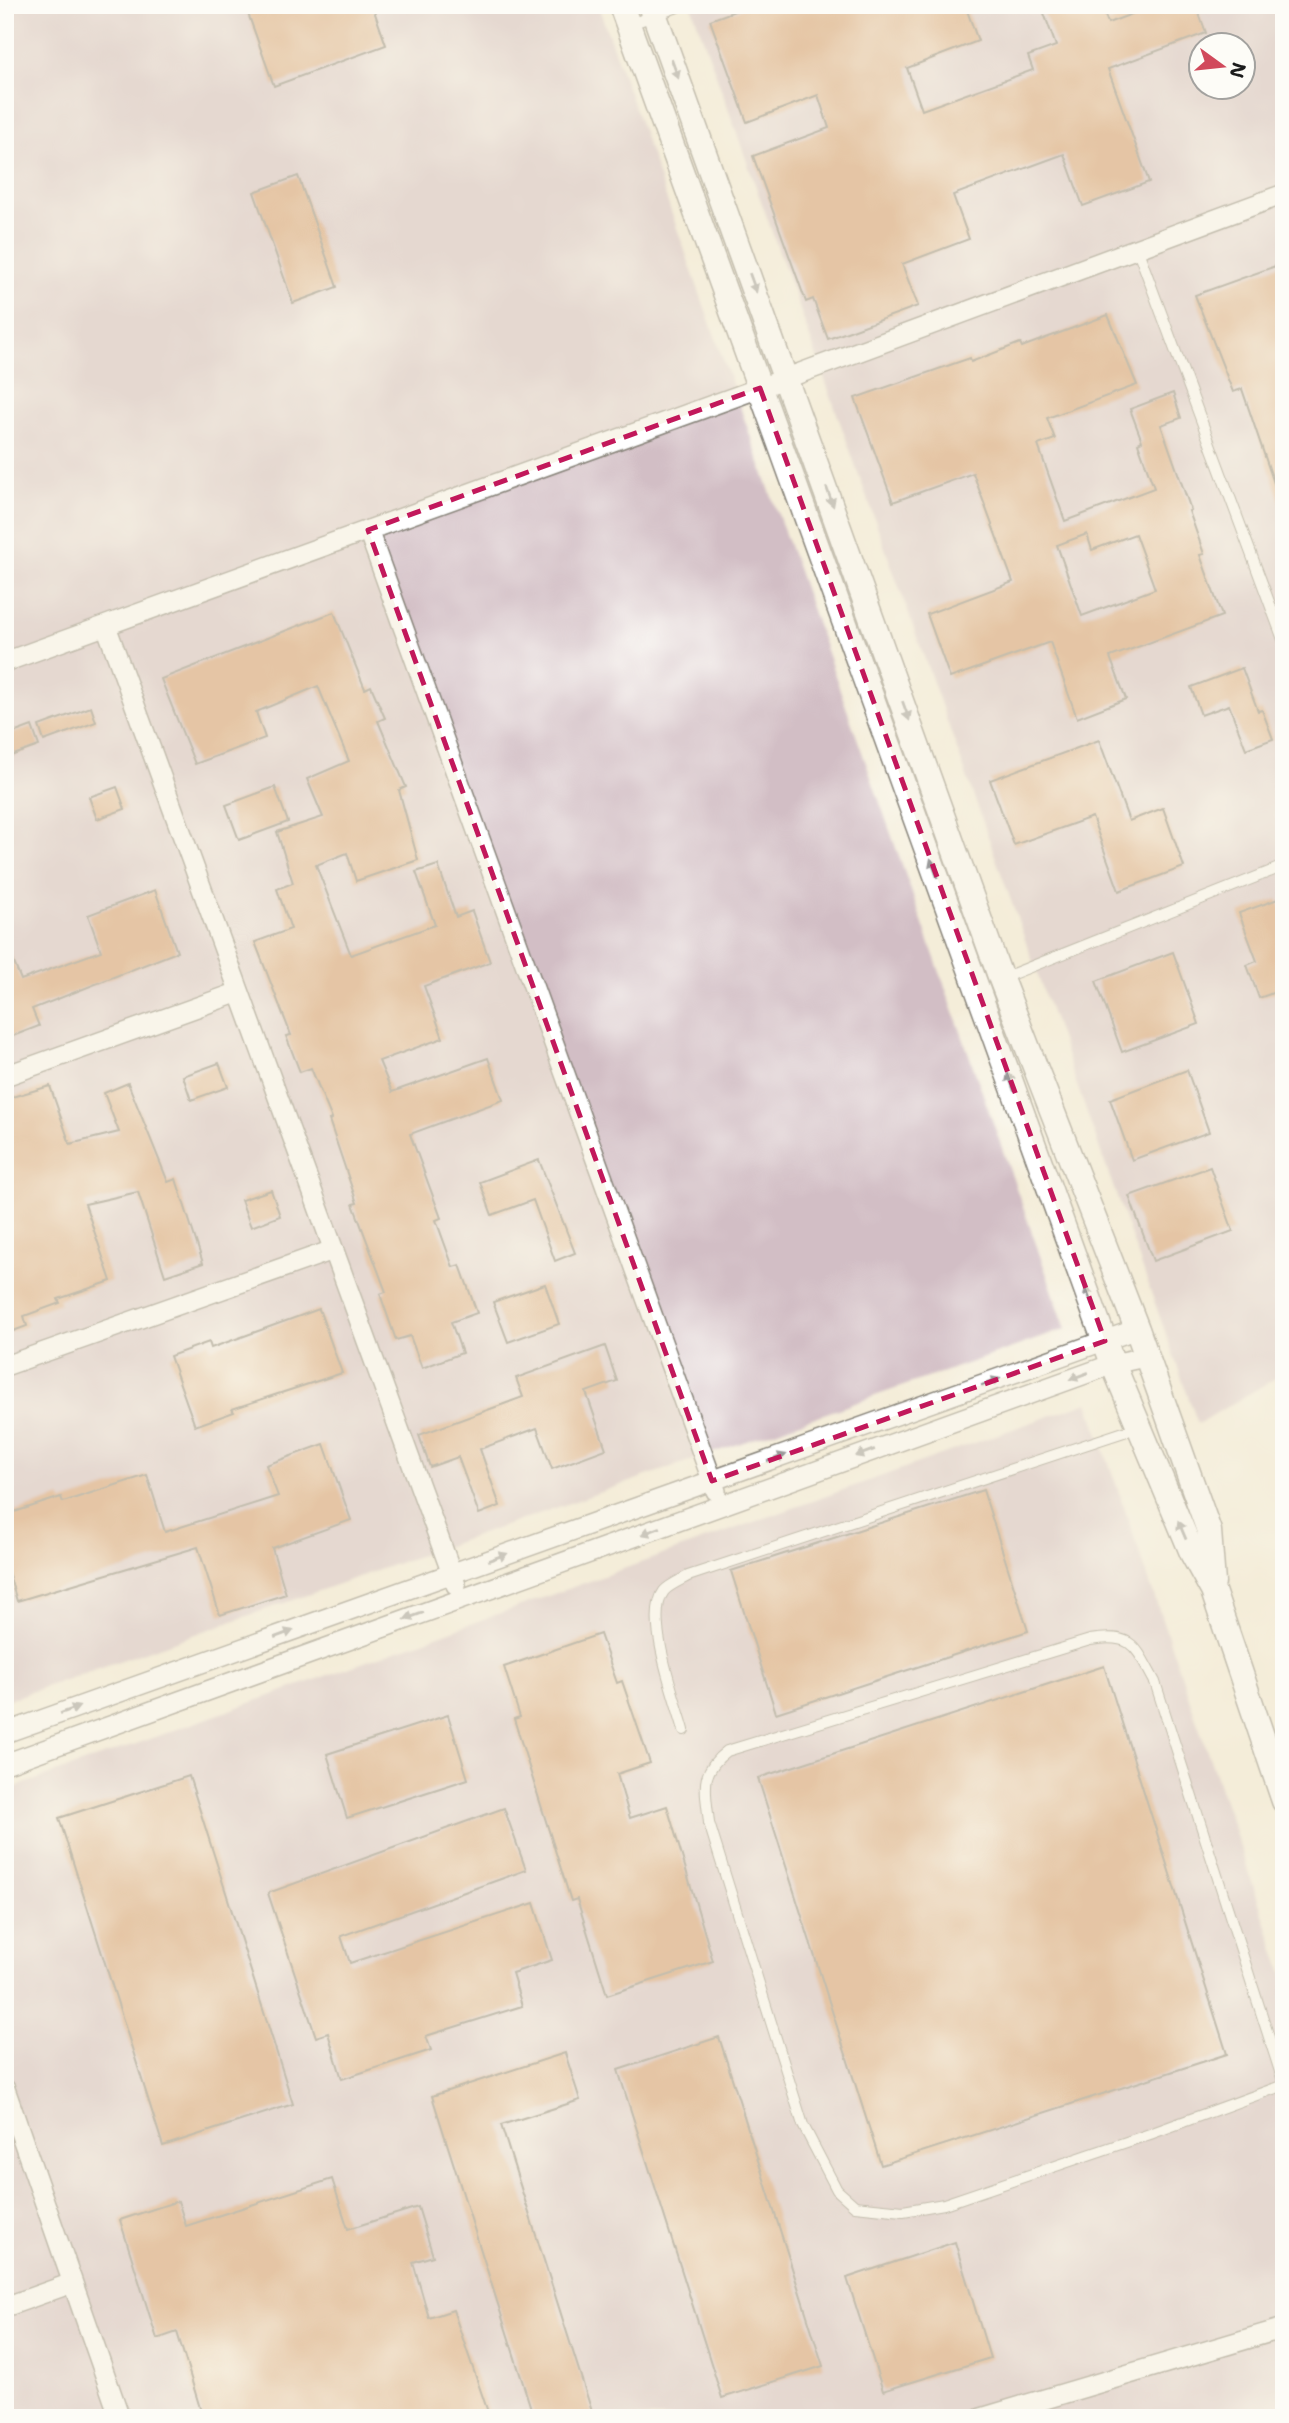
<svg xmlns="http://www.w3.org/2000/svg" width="1289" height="2423" viewBox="0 0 1289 2423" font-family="'Shantell Sans',sans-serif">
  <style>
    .industrial { fill: #d2bec5; fill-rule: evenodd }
    .building { fill: #d39666; fill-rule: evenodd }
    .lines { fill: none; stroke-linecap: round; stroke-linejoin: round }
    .service-casing { stroke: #88847a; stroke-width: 12 }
    .minor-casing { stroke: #88847a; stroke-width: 22 }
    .tertiary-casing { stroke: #88847a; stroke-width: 27 }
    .service { stroke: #fff; stroke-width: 10 }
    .minor { stroke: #fff; stroke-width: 19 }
    .tertiary { stroke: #fff; stroke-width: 24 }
    .oneway { fill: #999 }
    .marked { fill: none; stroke: #c2185b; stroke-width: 5; stroke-dasharray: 14 9; stroke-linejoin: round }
  </style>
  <rect width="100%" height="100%" fill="#fdfcf7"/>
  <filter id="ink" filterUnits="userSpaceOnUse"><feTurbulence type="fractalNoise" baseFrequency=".0143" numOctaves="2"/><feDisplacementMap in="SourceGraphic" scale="14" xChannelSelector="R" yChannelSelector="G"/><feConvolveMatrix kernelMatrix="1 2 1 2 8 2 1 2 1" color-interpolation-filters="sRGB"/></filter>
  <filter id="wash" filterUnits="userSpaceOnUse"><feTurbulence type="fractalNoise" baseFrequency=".00686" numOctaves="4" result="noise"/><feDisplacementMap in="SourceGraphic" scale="28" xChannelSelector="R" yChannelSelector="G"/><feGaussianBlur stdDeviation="1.57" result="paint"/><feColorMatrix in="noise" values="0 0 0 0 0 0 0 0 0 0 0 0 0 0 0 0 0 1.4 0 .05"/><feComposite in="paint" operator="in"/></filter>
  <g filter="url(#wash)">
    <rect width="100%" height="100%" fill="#f4edd9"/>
    <g class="industrial">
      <polygon points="5,5 598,5 1066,1329 5,1701"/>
      <path d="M691 5H1284V1373L1198 1424ZM1202 46H1244V88H1202Z"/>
      <polygon points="1088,1402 1284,1976 1284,2418 5,2418 5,1791"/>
    </g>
    <g id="blocks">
      <g class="building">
        <polygon points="245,5 372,5 386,45 274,86"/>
        <polygon points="751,5 965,5 978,41 907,68 922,110 1033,70 1028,56 1056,46 1041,5 1101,5 1108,23 1156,5 1196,5 1206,33 1108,69 1149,182 1083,206 1064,154 953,195 969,239 902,264 918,306 828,339 813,299 806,302 753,156 829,128 818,95 747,122 710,20"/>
        <polygon points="298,176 337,287 293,303 254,192"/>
        <polygon points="1284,263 1284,503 1281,504 1242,389 1233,392 1195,295"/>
        <path d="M1108 315 1137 385 1047 418 1055 439 1038 445 1065 521 1154 488 1138 443 1142 441 1130 409 1173 393 1181 418 1161 425 1191 510 1189 511 1204 554 1200 555 1222 616 1110 657 1126 699 1077 718 1050 642 950 678 927 614 1013 582 973 473 893 502 855 398 970 358 971 362 1020 343 1022 347ZM1087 534 1092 550 1135 534 1155 589 1082 616 1057 545Z"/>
        <polygon points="334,612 365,689 371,686 385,718 378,721 406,787 399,790 418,860 356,881 347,853 316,865 351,955 435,925 416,872 438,865 456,917 472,911 490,962 424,986 443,1038 379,1061 392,1092 488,1058 503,1100 410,1134 441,1218 436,1220 453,1267 460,1265 477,1313 451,1322 462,1353 422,1368 410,1336 396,1340 380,1294 386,1292 353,1204 357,1203 329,1120 332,1119 311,1068 300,1072 286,1036 291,1035 255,942 291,929 277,889 293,883 277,832 323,817 307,779 349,761 318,686 256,712 265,738 195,764 161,679"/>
        <polygon points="1242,668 1258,711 1262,710 1273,739 1246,749 1229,705 1201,715 1191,687"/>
        <polygon points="91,707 96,722 44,741 39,726"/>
        <polygon points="32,726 39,746 5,758 5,736"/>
        <polygon points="1099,740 1129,821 1163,808 1184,867 1119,891 1092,817 1014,845 990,780"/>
        <polygon points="117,787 125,809 97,819 89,797"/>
        <polygon points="275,787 288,822 239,840 226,805"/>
        <polygon points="155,890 177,952 32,1009 39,1026 5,1039 5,941 21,980 101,951 88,915"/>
        <polygon points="1278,899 1284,914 1284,989 1259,998 1247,965 1257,961 1239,913"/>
        <polygon points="1173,952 1199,1024 1122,1052 1096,981"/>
        <polygon points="219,1063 228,1087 191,1100 183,1076"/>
        <polygon points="1187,1070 1209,1132 1132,1160 1110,1099"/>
        <polygon points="128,1083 168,1182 176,1179 203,1263 165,1276 138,1192 85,1204 111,1281 58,1299 60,1303 24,1316 27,1326 5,1334 5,1099 50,1086 70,1144 119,1132 104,1093"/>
        <polygon points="539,1160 575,1253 555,1261 533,1200 492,1215 480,1182"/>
        <polygon points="1210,1167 1233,1231 1153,1261 1129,1196"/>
        <polygon points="271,1190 280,1216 251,1227 241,1200"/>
        <polygon points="545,1284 559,1324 508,1342 493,1302"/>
        <polygon points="319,1309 342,1373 232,1409 234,1412 195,1426 170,1356 209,1342 211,1348"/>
        <polygon points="605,1346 617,1381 586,1392 606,1449 552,1469 537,1428 480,1449 500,1506 479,1514 458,1457 430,1467 419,1435 523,1397 516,1378"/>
        <polygon points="324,1444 351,1520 272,1548 286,1594 220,1615 198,1547 17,1601 5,1562 5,1515 61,1497 63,1502 147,1475 165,1532 278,1496 266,1465"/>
        <polygon points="983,1490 1028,1631 776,1713 731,1571"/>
        <polygon points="600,1634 617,1683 622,1681 650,1763 617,1774 630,1818 667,1806 713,1961 607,1995 577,1899 571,1901 514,1719 520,1717 504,1667"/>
        <polygon points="1104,1666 1227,2054 881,2165 758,1778"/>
        <polygon points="448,1715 468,1779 347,1818 327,1754"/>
        <polygon points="189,1776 293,2104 163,2146 59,1818"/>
        <polygon points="504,1808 526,1870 341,1936 350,1963 534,1903 552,1960 512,1973 522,2006 426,2036 431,2050 342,2079 328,2033 316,2037 268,1893"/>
        <polygon points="719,2037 823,2366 722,2398 618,2070"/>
        <polygon points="565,2053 580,2100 501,2125 594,2418 534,2418 432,2096"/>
        <polygon points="332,2179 348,2229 418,2207 433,2256 413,2262 429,2318 453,2310 490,2418 203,2418 177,2332 157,2339 120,2220 178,2201 186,2226"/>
        <polygon points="955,2242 990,2358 883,2391 847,2278"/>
      </g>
    </g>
  </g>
  <g filter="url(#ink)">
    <use href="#blocks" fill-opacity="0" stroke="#88847a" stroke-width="2"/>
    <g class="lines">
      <g class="service-casing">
        <g id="service">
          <polyline points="628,25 683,5"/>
          <polyline points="1137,248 1284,642"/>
          <polyline points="1000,979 1284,866"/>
          <path d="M684 1730C676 1700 644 1618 664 1591 669 1585 681 1580 688 1576L1139 1427"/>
          <path d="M1284 2084 1155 1682C1135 1646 1134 1633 1090 1640L727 1751C698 1773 706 1790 709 1823L803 2125 837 2190 855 2206 903 2211 944 2204 1150 2134 1284 2085"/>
        </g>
      </g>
      <g class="minor-casing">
        <g id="minor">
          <polyline points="368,530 716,1491"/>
          <polyline points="106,626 456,1585"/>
          <polyline points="5,662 787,378 1284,194"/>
          <polyline points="5,1076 239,992"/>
          <polyline points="5,1366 333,1250"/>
          <polyline points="5,1733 1137,1329"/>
          <polyline points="5,1764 1113,1364 1145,1357"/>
          <polyline points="5,2089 120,2418"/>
          <polyline points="5,2307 72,2283"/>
          <polyline points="981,2418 1284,2328"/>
        </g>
      </g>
      <g class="tertiary-casing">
        <g id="tertiary">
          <polyline points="621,5 1113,1364 1193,1555 1213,1591 1284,1801"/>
          <polyline points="651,5 1001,979 1137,1329 1209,1531 1213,1583"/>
        </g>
      </g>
      <use href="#service" class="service"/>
      <use href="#minor" class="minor"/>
      <use href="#tertiary" class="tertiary"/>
    </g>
    <defs><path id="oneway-solid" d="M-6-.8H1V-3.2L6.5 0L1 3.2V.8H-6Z" transform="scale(1.75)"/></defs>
    <g class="oneway">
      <use href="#oneway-solid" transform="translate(675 69) rotate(70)"/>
      <use href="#oneway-solid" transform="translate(753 283) rotate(70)"/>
      <use href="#oneway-solid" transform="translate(830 497) rotate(70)"/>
      <use href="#oneway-solid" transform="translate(906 711) rotate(70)"/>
      <use href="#oneway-solid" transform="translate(934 868) rotate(-110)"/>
      <use href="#oneway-solid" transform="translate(1011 1082) rotate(-110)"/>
      <use href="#oneway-solid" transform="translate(1089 1296) rotate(-110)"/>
      <use href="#oneway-solid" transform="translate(1079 1376) rotate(160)"/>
      <use href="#oneway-solid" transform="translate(991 1382) rotate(-20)"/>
      <use href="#oneway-solid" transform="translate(865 1453) rotate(160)"/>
      <use href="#oneway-solid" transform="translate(777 1458) rotate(-20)"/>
      <use href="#oneway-solid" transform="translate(1182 1530) rotate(-113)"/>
      <use href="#oneway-solid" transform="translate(651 1531) rotate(160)"/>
      <use href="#oneway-solid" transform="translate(498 1557) rotate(-20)"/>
      <use href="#oneway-solid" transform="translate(414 1616) rotate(160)"/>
      <use href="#oneway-solid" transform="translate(284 1634) rotate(-20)"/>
      <use href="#oneway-solid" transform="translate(70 1710) rotate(-20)"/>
    </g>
  </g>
  <path d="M0 0H1289V2423H0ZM760 388 1105 1341 712 1481 368 530Z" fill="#f4edd9" fill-opacity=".55" fill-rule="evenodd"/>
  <path class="marked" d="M760 388 1105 1341 712 1481 368 530Z"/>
  <rect width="1289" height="2423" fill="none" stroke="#fdfcf7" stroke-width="28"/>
  <g transform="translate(1222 66) rotate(105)"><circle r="33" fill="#fdfcf7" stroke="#a3a29f" stroke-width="2"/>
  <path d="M0-5L12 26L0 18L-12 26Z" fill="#d1495b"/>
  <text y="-10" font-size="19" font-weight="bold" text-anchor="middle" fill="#1c1c1c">N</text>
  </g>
</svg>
